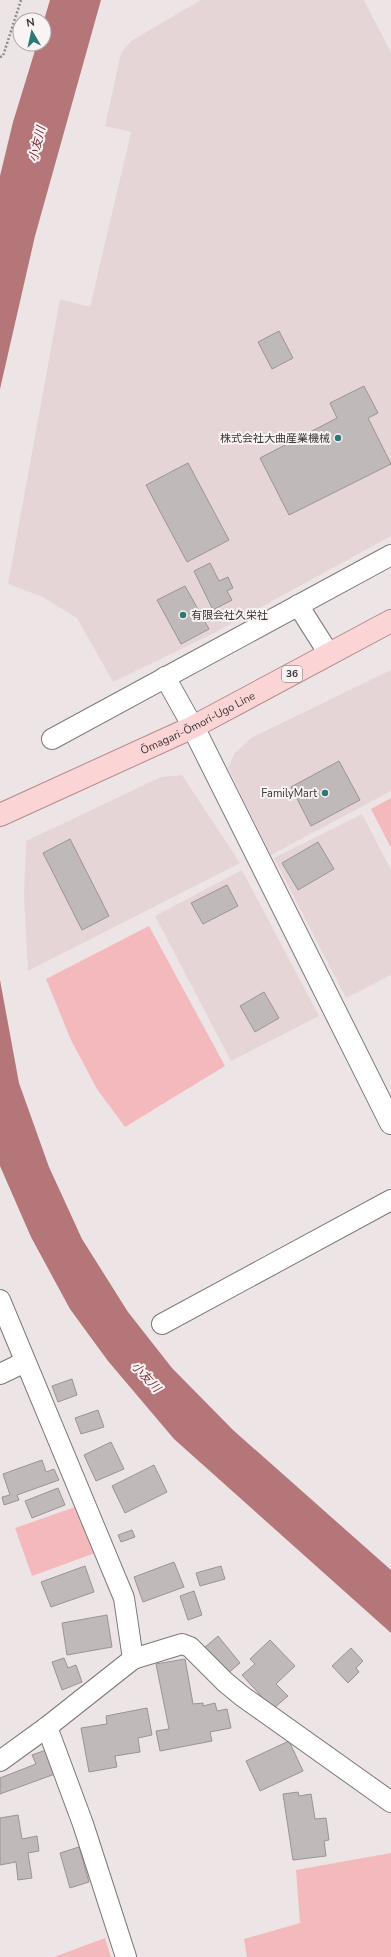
<svg xmlns="http://www.w3.org/2000/svg" width="391" height="1957" viewBox="0 0 391 1957" font-family="'Nunito Sans','Noto Sans JP',sans-serif">
  <style>
    .built { fill: #e6d5d6 }
    .green { fill: #f4b9bc }
    .water { fill: #b47679 }
    .building { fill: #c0b9b9; stroke: #9b9494 }
    .lines { fill: none; stroke-linecap: round; stroke-linejoin: round }
    .minor-casing { stroke: #7f7878; stroke-width: 22 }
    .tertiary-casing { stroke: #7f7878; stroke-width: 24 }
    .primary-casing { stroke: #b58a8c; stroke-width: 24 }
    .path { stroke: #908b8b; stroke-width: 2.5; stroke-dasharray: 2 2; stroke-linecap: butt }
    .minor { stroke: #fff; stroke-width: 20 }
    .tertiary { stroke: #fff; stroke-width: 22 }
    .primary { stroke: #fbd4d6; stroke-width: 22 }
    .poi-dot { fill: #2d7778; stroke: #faf3f3; stroke-width: 1.5 }
    .labels { text-anchor: middle; dominant-baseline: central; stroke-width: 4; stroke-linejoin: round; paint-order: stroke }
    .shield { fill: #faf3f3; stroke: #726e6e; stroke-width: 1 }
    .shield-label { font-size: 10px; font-weight: bold; fill: #383535 }
    .poi-label { font-size: 11px; fill: #383535; stroke: #faf3f3; text-anchor: end }
    .street-label { font-size: 11px; fill: #383535; stroke: #faf3f3 }
    .water-label { font-size: 12px; font-style: italic; fill: #7d3039; stroke: #faf3f3 }
  </style>
  <rect width="100%" height="100%" fill="#ede5e5"/>
  <g class="built">
    <polygon points="201,0 364,0 391,53 391,536 214,633 113,682 77,618 43,597 8,584 60,299 90,307 131,132 105,126 121,53 131,41"/>
    <polygon points="391,670 391,791 271,855 228,768 235,753 251,738"/>
    <polygon points="182,775 240,863 28,971 24,896 26,841 161,777"/>
    <polygon points="362,814 391,870 391,975 346,998 274,858"/>
    <polygon points="242,870 319,1016 231,1061 155,916"/>
  </g>
  <g class="green">
    <polygon points="391,798 391,848 371,809"/>
    <polygon points="149,926 225,1066 125,1127 97,1089 71,1040 46,979"/>
    <polygon points="78,1506 95,1553 32,1576 15,1528"/>
    <polygon points="391,1853 391,1957 247,1957 244,1939 300,1923 296,1870"/>
    <polygon points="105,1938 111,1957 54,1957"/>
  </g>
  <g class="water">
    <polygon points="50,0 101,0 35,236 0,389 0,176 13,122 37,44 44,44 44,20"/>
    <polygon points="0,980 19,1083 49,1167 82,1239 128,1312 172,1368 233,1430 391,1570 391,1633 174,1439 108,1361 70,1309 31,1237 0,1166"/>
  </g>
  <g class="building">
    <polygon points="279,331 293,358 272,369 258,342"/>
    <polygon points="364,386 378,413 368,418 391,464 289,515 260,458 337,418 330,403"/>
    <polygon points="188,463 229,540 187,562 146,485"/>
    <polygon points="210,563 219,581 228,577 233,588 227,591 232,600 213,610 194,571"/>
    <polygon points="185,586 209,629 181,644 157,600"/>
    <polygon points="339,761 360,800 311,826 291,787"/>
    <polygon points="70,839 109,916 82,930 43,853"/>
    <polygon points="318,842 334,869 298,890 282,863"/>
    <polygon points="227,885 238,906 203,924 191,903"/>
    <polygon points="264,992 279,1018 255,1032 240,1006"/>
    <polygon points="72,1379 77,1395 58,1402 52,1386"/>
    <polygon points="98,1410 104,1427 81,1434 75,1418"/>
    <polygon points="111,1442 124,1469 96,1481 84,1455"/>
    <polygon points="42,1460 46,1472 54,1469 59,1480 17,1495 19,1500 4,1505 2,1497 10,1495 3,1474"/>
    <polygon points="154,1465 167,1492 125,1513 112,1486"/>
    <polygon points="58,1488 65,1505 32,1518 25,1501"/>
    <polygon points="132,1530 135,1537 121,1542 118,1535"/>
    <polygon points="174,1562 184,1587 143,1602 134,1577"/>
    <polygon points="85,1566 94,1592 51,1607 41,1582"/>
    <polygon points="221,1566 225,1579 200,1586 196,1573"/>
    <polygon points="194,1591 202,1615 188,1620 180,1596"/>
    <polygon points="107,1615 112,1647 67,1655 62,1623"/>
    <polygon points="218,1636 240,1663 227,1674 204,1648"/>
    <polygon points="270,1640 295,1666 276,1684 288,1696 273,1709 242,1675 255,1664 250,1659"/>
    <polygon points="351,1648 363,1661 356,1668 359,1672 348,1683 332,1666"/>
    <polygon points="64,1658 68,1668 76,1665 82,1682 62,1690 52,1662"/>
    <polygon points="185,1659 193,1704 203,1703 203,1706 215,1703 217,1711 227,1709 231,1728 210,1732 212,1741 160,1751 156,1731 169,1729 156,1664"/>
    <polygon points="147,1708 152,1735 138,1738 140,1752 115,1756 117,1767 89,1772 81,1728 107,1724 106,1716"/>
    <polygon points="289,1741 303,1771 260,1791 246,1761"/>
    <polygon points="46,1750 55,1774 0,1794 0,1778 36,1764 32,1755"/>
    <polygon points="298,1792 299,1796 311,1794 315,1819 326,1818 329,1840 324,1841 326,1856 293,1860 283,1794"/>
    <polygon points="18,1815 22,1839 37,1836 39,1851 28,1853 32,1878 18,1880 16,1862 0,1865 0,1818"/>
    <polygon points="79,1847 89,1882 70,1888 60,1853"/>
  </g>
  <g class="lines">
    <g class="minor-casing">
      <g id="minor">
        <polyline points="298,605 329,654"/>
        <polyline points="165,677 193,727"/>
        <polyline points="52,739 391,555"/>
        <polyline points="0,1300 124,1598 133,1659"/>
        <polyline points="162,1324 391,1200"/>
        <polyline points="0,1374 25,1362"/>
        <polyline points="47,1727 83,1824 126,1957"/>
        <polyline points="0,1761 47,1727 133,1659 182,1644 190,1647 225,1682 242,1696 391,1802"/>
      </g>
    </g>
    <g class="tertiary-casing">
      <polyline id="tertiary" points="193,727 391,1123"/>
    </g>
    <g class="primary-casing">
      <g id="primary">
        <path id="s1" d="M0 815 193 727 391 621"/>
      </g>
    </g>
    <polyline class="path" points="0,57 3,56 21,0"/>
    <use href="#minor" class="minor"/>
    <use href="#tertiary" class="tertiary"/>
    <use href="#primary" class="primary"/>
  </g>
  <g class="poi-dot">
    <circle cx="338" cy="438" r="4"/>
    <circle cx="183" cy="615" r="4"/>
    <circle cx="325" cy="793" r="4"/>
  </g>
  <g class="labels">
    <rect class="shield" x="282" y="666" width="20" height="16" rx="3"/>
    <g class="shield-label">
      <text x="292" y="674">36</text>
    </g>
    <g class="poi-label">
      <text x="330" y="438">株式会社大曲産業機械</text>
      <text x="191" y="615" text-anchor="start">有限会社久栄社</text>
      <text x="317" y="793">FamilyMart</text>
    </g>
    <g class="street-label">
      <text stroke="none"><textPath href="#s1" startOffset="218">Ōmagari-Ōmori-Ugo Line</textPath></text>
    </g>
    <g class="water-label">
      <text transform="translate(37 144) rotate(-76)">小友川</text>
      <text transform="translate(146 1377) rotate(47)">小友川</text>
    </g>
  </g>
  <g transform="translate(32 32) rotate(351)"><circle r="19" fill="#faf3f3" stroke="#aca7a7"/>
  <path d="M0-3L7 15L0 10L-7 15Z" fill="#2d7778"/>
  <text y="-6" font-size="11" font-weight="bold" text-anchor="middle" fill="#383535">N</text>
  </g>
</svg>
